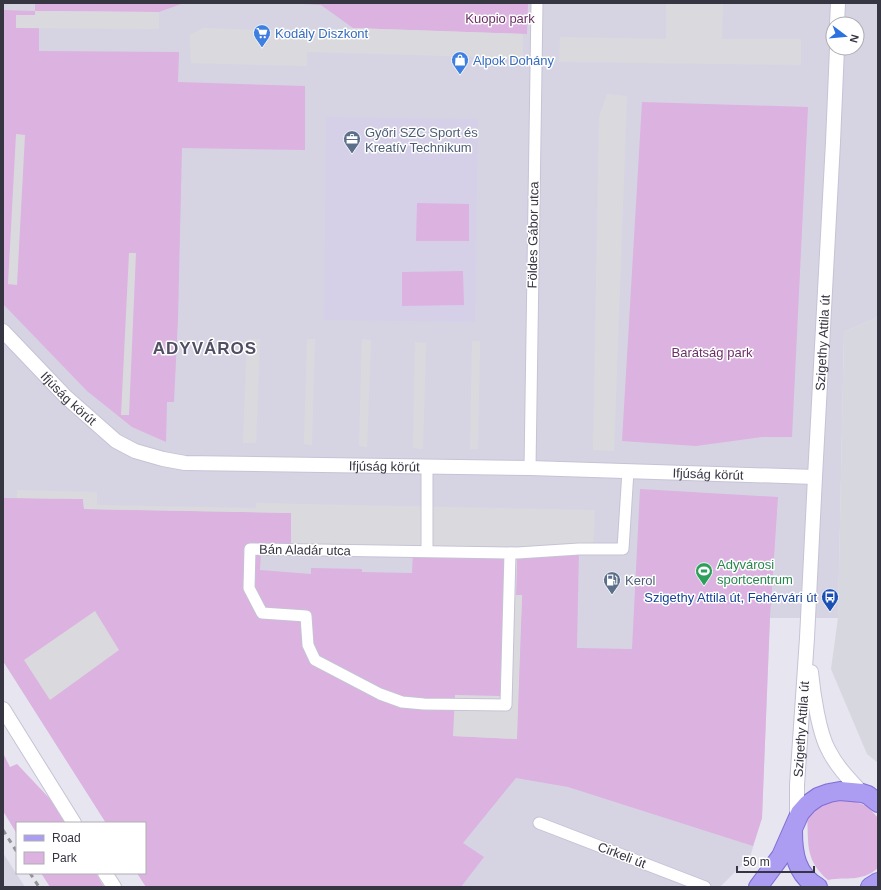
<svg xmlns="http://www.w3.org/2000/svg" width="881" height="890" viewBox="0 0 881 890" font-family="Helvetica,sans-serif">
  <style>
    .residential { fill: #d6d4e3; fill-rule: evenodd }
    .industrial { fill: #d7d7df }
    .education { fill: #d5d0e8 }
    .green { fill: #dcb2e0 }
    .parking { fill: #dadade }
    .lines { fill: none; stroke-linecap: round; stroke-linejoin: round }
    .minor-casing { stroke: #c5c3d5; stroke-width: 13 }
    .tertiary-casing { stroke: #c5c3d5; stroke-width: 16 }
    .primary-casing { stroke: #7f6ed5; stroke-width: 20 }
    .minor { stroke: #fff; stroke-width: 11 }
    .tertiary { stroke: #fff; stroke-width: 14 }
    .primary { stroke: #ac9cf2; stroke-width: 18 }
    .rail { stroke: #939393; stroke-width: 3; stroke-dasharray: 5 5; stroke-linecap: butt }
    .labels { text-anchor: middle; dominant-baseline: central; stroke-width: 3; stroke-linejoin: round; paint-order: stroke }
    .park-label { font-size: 13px; fill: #6c3067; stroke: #fff }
    .shop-label { font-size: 13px; fill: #366cbe; stroke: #fff; text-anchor: start }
    .service-label { font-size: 13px; fill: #4e5e75; stroke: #fff; text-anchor: start }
    .street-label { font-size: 13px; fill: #363542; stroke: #fff }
    .leisure-label { font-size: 13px; fill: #27864d; stroke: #fff; text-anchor: start }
    .transit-label { font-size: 13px; fill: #164399; stroke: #fff; text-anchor: end }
    .district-label { font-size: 17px; font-weight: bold; letter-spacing: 1px; fill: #4f4e63; stroke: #fff }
  </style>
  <rect width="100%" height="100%" fill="#e7e5f0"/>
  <g class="residential">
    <path d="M3 3H878V317L844 332 838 618H770L762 818 750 857 720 887H146L137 873H145V823H106L3 661ZM833 24H857V48H833Z"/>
    <polygon points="3,853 25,887 3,887"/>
  </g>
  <polygon class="industrial" points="878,317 878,763 867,754 831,669 838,618 844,332"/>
  <polygon class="education" points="326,117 478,119 475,322 324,320"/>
  <g class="green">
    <polygon points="35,3 184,3 159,12 35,11 35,15 16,15 16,28 39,28 39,51 179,52 178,82 305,86 305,150 182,148 178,319 174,402 167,402 166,442 132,427 87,391 3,304 3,10 35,11"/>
    <polygon points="282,3 528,3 527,34 353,28 321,5"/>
    <polygon points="642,102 808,107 792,437 762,437 696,446 622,441"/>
    <polygon points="417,203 469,204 469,241 416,241"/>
    <polygon points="463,271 464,305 402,306 402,272"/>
    <polygon points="640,489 778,497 770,617 762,818 753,846 568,787 516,778 463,843 484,857 461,887 146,887 137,873 145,873 145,823 106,823 3,661 3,498 83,499 84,509 291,513 291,549 261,551 260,570 311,574 311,568 362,569 362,572 412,573 413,551 505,553 500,697 453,736 516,739 522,596 516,595 517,553 579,549 577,648 632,649"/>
    <polygon points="3,753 10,767 17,764 52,801 65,823 17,823 17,834 3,811"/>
    <path d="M845 798 867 806 878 818V868C860 883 848 876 828 880 804 859 809 844 807 814L820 805Z"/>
    <polygon points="41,873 96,873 104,887 50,887"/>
  </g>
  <g class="parking">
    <polygon points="666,3 723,3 722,39 801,39 801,65 559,62 560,37 666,39"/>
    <polygon points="35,11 159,12 159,29 16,28 16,15 35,15"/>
    <polygon points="203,28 307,32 353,28 523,34 523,58 307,52 307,66 191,63 190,35"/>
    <polygon points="607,94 627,96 614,451 593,450 599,117"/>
    <polygon points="16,134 25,135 17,285 8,284"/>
    <polygon points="129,253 136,253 129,415 121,415"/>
    <polygon points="247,339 260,339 256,443 243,443"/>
    <polygon points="307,339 315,339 312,445 304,444"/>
    <polygon points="362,339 371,340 367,447 359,446"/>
    <polygon points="472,341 480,341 478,449 470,449"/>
    <polygon points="415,342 426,343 423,449 413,448"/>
    <polygon points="17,490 97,492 97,505 256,508 256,503 595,510 593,549 517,553 516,595 522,595 517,739 453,736 455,695 500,696 505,553 291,549 291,513 84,509 83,499 17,498"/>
    <polygon points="95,611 119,650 50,700 24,660"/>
  </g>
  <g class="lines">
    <g class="minor-casing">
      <g id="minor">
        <polyline points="427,466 427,551"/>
        <polyline points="530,468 537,3"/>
        <polyline points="510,553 506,705 424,704 402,702 380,694 315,660 308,645 306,616 262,613 249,588 250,549 517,553 579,549 623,549 628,471"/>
        <polyline points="539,823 705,887"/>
      </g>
    </g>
    <g class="tertiary-casing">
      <g id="tertiary">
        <polyline points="837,24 838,3"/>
        <path id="s1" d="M3 331 66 397 116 441 135 451 163 459 185 463 530 468 815 477"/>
        <path d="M811 672C813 693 819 734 829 751 837 767 850 780 862 793"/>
        <polyline points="3,709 74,823"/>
        <path id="s2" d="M797 820V785L807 638 815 477 833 142 837 48"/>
        <polyline points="105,873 114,887"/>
      </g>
    </g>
    <g class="primary-casing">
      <g id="primary">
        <path d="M793 831C793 853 796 875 818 887"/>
        <polyline points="758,887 781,856 800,813 808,804 818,797 829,793 840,791 862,793 868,795 878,803"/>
        <polyline points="870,887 878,882"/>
      </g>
    </g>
    <use href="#minor" class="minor"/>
    <use href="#tertiary" class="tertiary"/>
    <use href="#primary" class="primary"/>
    <g class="rail">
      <polyline points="3,830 17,852"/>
      <polyline points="30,873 39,887"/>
    </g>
  </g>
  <defs>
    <g id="supermarket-pin" transform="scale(0.9)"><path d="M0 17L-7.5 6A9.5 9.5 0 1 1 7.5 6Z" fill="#3f7fe0" stroke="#fff"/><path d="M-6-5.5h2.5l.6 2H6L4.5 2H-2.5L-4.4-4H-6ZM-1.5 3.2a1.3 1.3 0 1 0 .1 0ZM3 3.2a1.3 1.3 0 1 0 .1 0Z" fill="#fff"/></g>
    <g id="shop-pin" transform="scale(0.9)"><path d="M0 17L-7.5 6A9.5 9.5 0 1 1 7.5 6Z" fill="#3f7fe0" stroke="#fff"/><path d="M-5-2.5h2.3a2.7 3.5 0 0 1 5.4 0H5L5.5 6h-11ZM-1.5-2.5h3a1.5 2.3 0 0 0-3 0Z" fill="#fff"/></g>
    <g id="office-pin" transform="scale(0.9)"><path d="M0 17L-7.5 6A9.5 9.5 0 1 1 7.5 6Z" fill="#5c6f8a" stroke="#fff"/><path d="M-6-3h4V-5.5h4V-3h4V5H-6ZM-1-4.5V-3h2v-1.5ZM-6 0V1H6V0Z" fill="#fff"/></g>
    <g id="stadium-pin" transform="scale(0.9)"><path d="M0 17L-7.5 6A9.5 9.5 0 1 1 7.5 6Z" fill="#2e9e5b" stroke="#fff"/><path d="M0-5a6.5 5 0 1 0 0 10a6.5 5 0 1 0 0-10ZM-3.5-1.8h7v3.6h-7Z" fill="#fff"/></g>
    <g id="fuel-pin" transform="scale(0.9)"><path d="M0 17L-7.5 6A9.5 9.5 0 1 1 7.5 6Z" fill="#5c6f8a" stroke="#fff"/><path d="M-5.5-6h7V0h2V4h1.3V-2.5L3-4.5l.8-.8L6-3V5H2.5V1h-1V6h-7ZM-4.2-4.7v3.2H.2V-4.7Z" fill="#fff"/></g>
    <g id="bus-pin" transform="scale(0.9)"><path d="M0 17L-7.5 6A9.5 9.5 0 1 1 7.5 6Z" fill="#1a4fb4" stroke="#fff"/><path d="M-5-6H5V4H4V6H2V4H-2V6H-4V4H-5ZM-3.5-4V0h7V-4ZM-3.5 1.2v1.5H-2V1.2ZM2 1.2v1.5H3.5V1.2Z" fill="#fff"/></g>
  </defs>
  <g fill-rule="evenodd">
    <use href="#supermarket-pin" x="262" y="33"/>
    <use href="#shop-pin" x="460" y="60"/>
    <use href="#office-pin" x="352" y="139"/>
    <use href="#stadium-pin" x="704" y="571"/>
    <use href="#fuel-pin" x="612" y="580"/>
    <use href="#bus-pin" x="830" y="597"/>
  </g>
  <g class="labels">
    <g class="park-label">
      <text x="500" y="18">Kuopio park</text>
      <text x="712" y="352">Barátság park</text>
    </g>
    <g class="shop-label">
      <text x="275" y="33">Kodály Diszkont</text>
      <text x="473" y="60">Alpok Dohány</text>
    </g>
    <g class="service-label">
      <text x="365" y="132">Győri SZC Sport és<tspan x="365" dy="15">Kreatív Technikum</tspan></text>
      <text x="625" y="580">Kerol</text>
    </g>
    <g class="street-label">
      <text transform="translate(533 235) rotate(-89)">Földes Gábor utca</text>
      <text stroke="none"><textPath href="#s2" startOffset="478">Szigethy Attila út</textPath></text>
      <text stroke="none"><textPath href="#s1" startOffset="94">Ifjúság körút</textPath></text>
      <text stroke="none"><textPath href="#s1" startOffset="430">Ifjúság körút</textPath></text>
      <text stroke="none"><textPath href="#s1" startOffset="754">Ifjúság körút</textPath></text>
      <text transform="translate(305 550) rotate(1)">Bán Aladár utca</text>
      <text stroke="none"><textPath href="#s2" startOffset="91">Szigethy Attila út</textPath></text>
      <text transform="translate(622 855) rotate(21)">Cirkeli út</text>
    </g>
    <g class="leisure-label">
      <text x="717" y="564">Adyvárosi<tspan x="717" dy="15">sportcentrum</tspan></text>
    </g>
    <g class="transit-label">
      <text x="817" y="597">Szigethy Attila út, Fehérvári út</text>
    </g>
    <g class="district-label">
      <text x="205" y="348">ADYVÁROS</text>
    </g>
  </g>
  <rect width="881" height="890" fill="none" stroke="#363542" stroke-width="8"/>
  <rect x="16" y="822" width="130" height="52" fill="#ffffff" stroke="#afaeb3"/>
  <rect x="24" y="835" width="20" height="6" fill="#ac9cf2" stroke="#afaeb3"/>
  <text x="52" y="842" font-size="12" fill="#363542">Road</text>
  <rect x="24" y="852" width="20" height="12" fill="#dcb2e0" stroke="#afaeb3"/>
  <text x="52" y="862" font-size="12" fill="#363542">Park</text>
  <g transform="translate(845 36) rotate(106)"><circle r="19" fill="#ffffff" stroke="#afaeb3"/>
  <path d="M0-3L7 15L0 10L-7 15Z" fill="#2c71e0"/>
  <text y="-6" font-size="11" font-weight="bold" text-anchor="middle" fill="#363542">N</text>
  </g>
  <path d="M737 866v6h77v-6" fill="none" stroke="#363542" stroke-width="2"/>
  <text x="743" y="866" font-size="12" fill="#363542" stroke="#ffffff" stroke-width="3" paint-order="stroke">50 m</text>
</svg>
